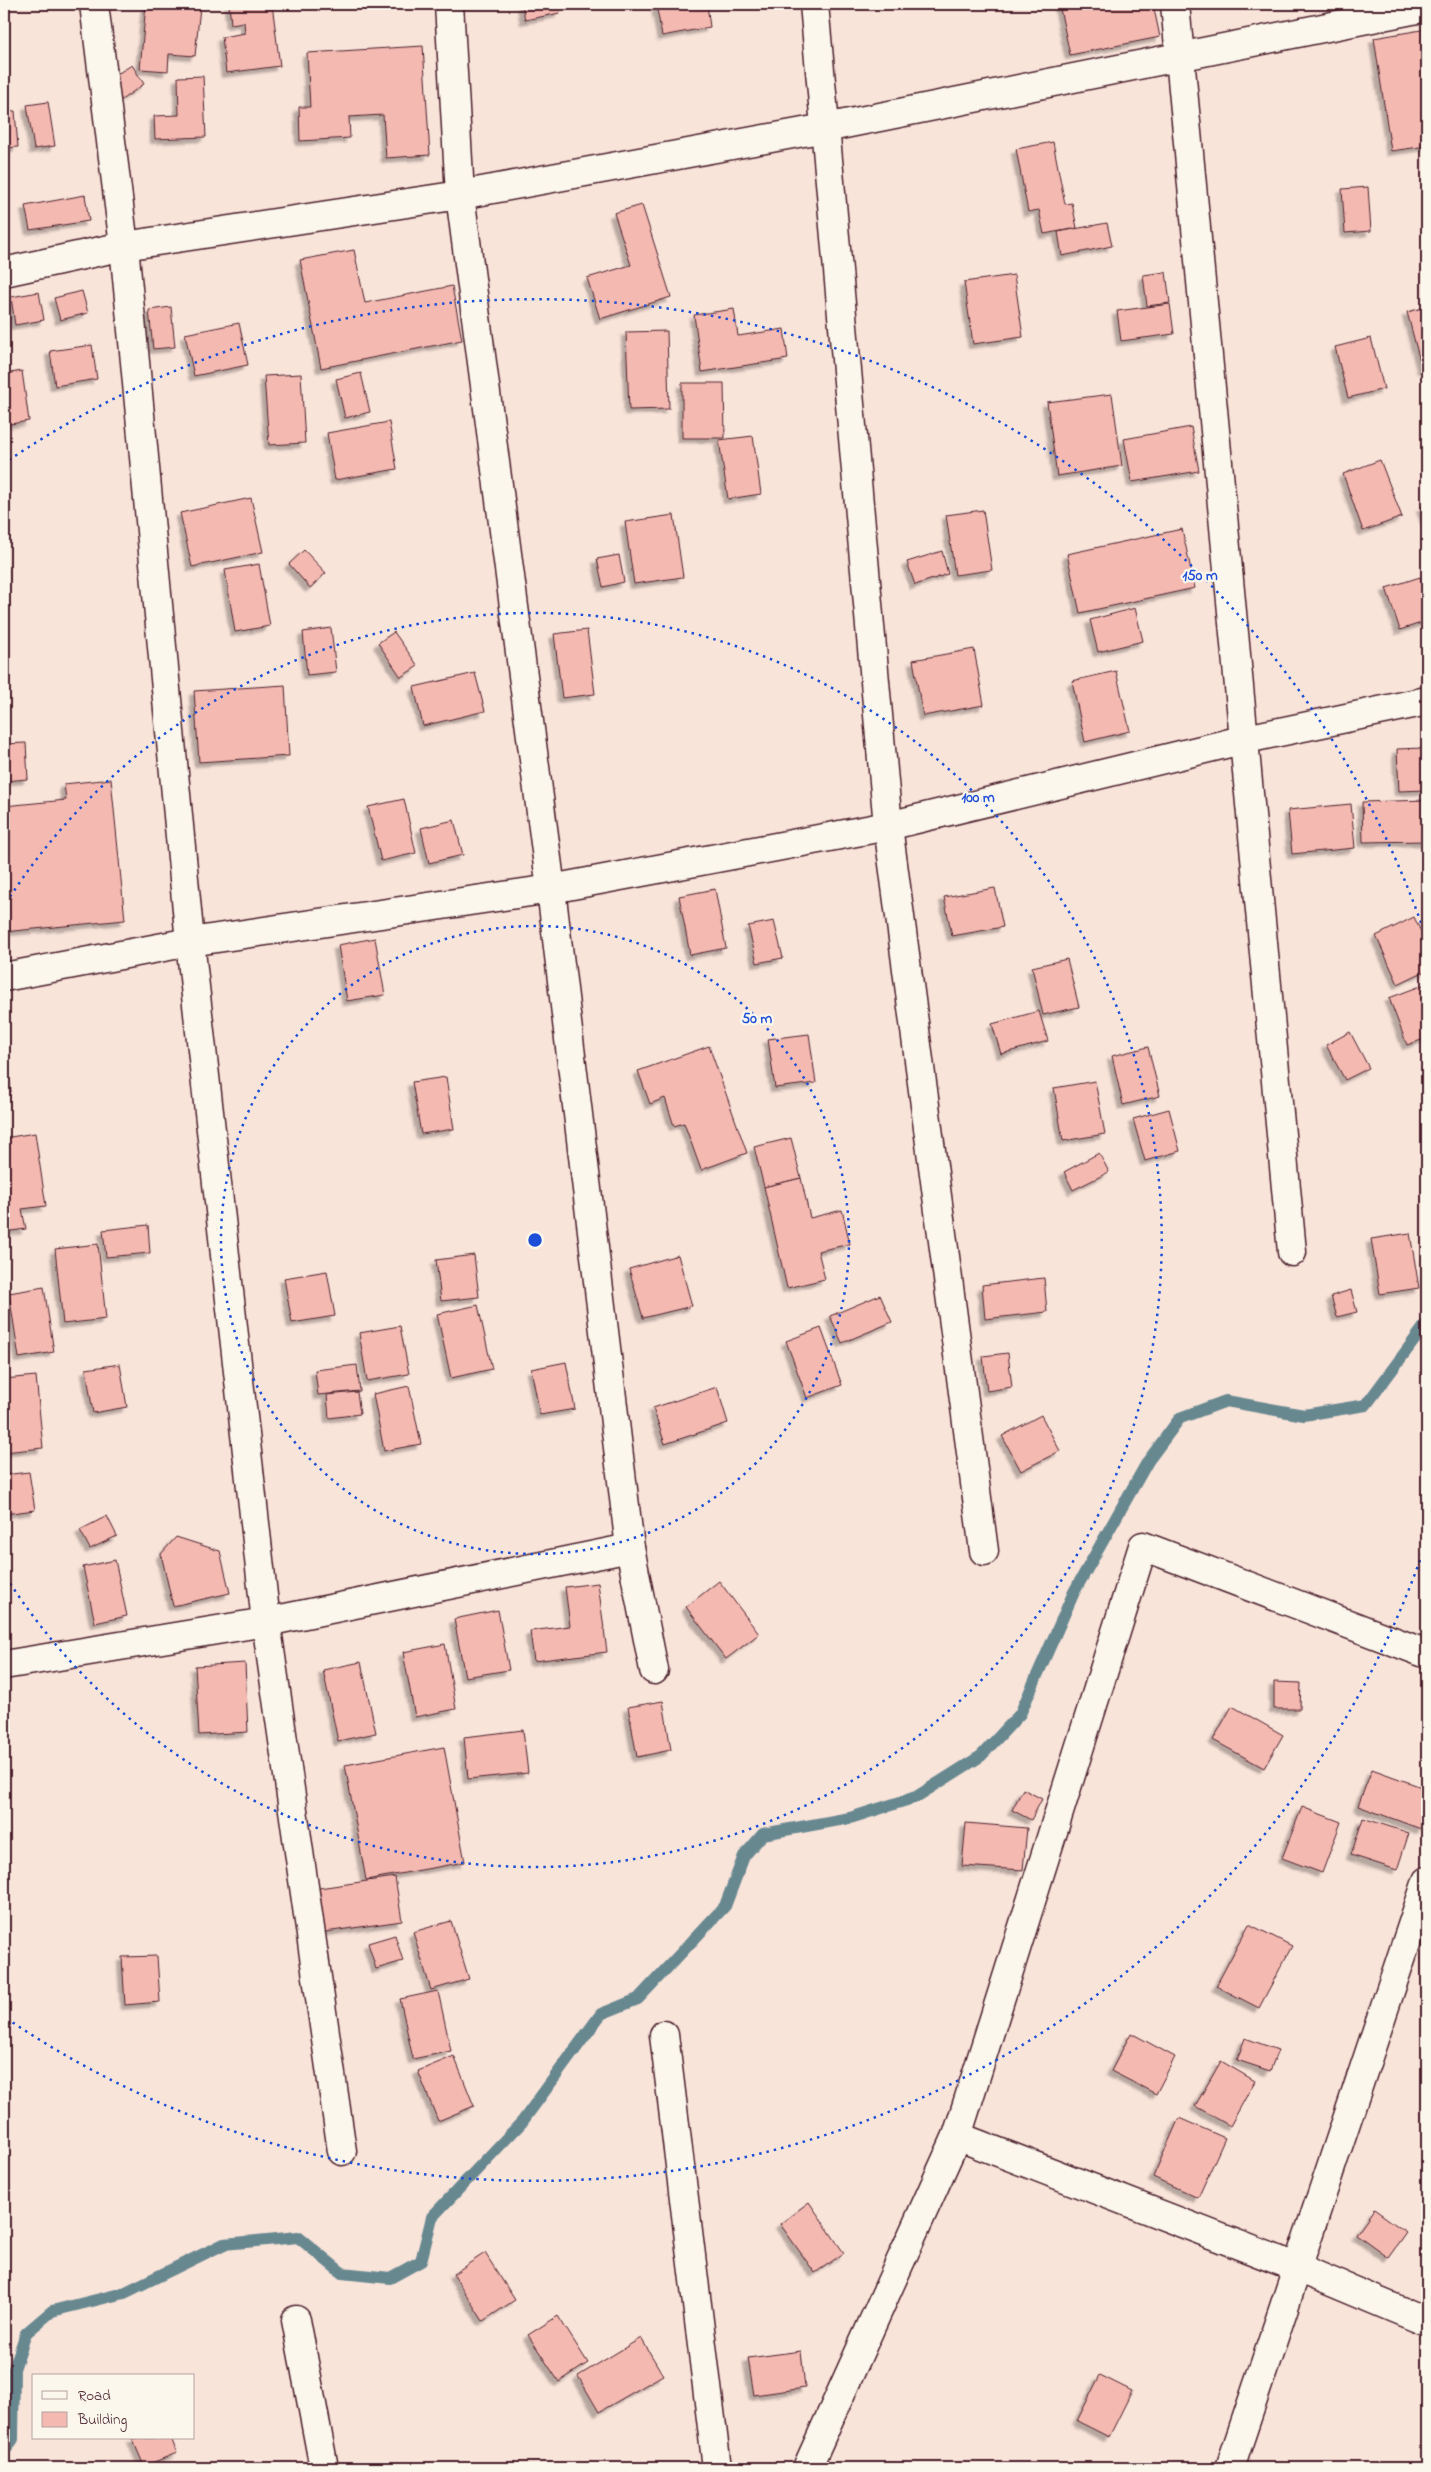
<svg xmlns="http://www.w3.org/2000/svg" width="1431" height="2472" viewBox="0 0 1431 2472" font-family="'Indie Flower',sans-serif">
  <style>
    .lines { fill: none; stroke-linecap: round; stroke-linejoin: round }
    .stream { stroke: #688890; stroke-width: 12 }
    .building { fill: #f4b9b1; stroke: #4a1f2b; filter: url(#shadow) }
    .minor-casing { stroke: #4a1f2b; stroke-width: 31 }
    .minor { stroke: #fbf7ec; stroke-width: 28 }
    .ring { fill: none; stroke: #1d4ed8; stroke-width: 2.5; stroke-dasharray: 2.5 5 }
    .centre { fill: #1d4ed8; stroke: #fbf7ec; stroke-width: 2.5 }
    .ring-label { font-size: 15px; text-anchor: middle; font-weight: bold; fill: #1d4ed8; stroke: #fbf7ec; stroke-width: 4.5; stroke-linejoin: round; paint-order: stroke }
  </style>
  <defs>
    <filter id="shadow"><feDropShadow dx="-4.5" dy="4.5" stdDeviation="1" flood-color="#0004"/></filter>
  </defs>
  <rect width="100%" height="100%" fill="#f9e4da"/>
  <filter id="ink" filterUnits="userSpaceOnUse"><feTurbulence type="fractalNoise" baseFrequency=".02" numOctaves="2"/><feDisplacementMap in="SourceGraphic" scale="10" xChannelSelector="R" yChannelSelector="G"/><feConvolveMatrix kernelMatrix="1 2 1 2 8 2 1 2 1" color-interpolation-filters="sRGB"/></filter>
  <g filter="url(#ink)">
    <g class="lines">
      <polyline class="stream" points="4,2452 13,2439 14,2369 26,2333 52,2311 124,2293 224,2244 298,2237 342,2273 390,2278 421,2261 432,2217 522,2122 601,2014 638,1999 725,1906 744,1856 763,1834 850,1818 916,1797 981,1756 1020,1714 1074,1592 1148,1461 1180,1418 1226,1401 1304,1415 1366,1405 1427,1323"/>
    </g>
    <g class="building">
      <polygon points="146,4 200,7 195,56 169,54 168,71 140,69"/>
      <polygon points="229,4 272,4 280,66 226,73 222,37 245,33 244,22 231,24"/>
      <polygon points="522,4 558,4 560,13 525,20"/>
      <polygon points="656,4 707,4 710,27 662,36"/>
      <polygon points="1059,4 1153,4 1160,37 1070,55"/>
      <polygon points="1427,29 1427,146 1391,151 1374,38"/>
      <polygon points="423,46 430,155 386,158 383,115 349,117 350,138 300,141 299,107 310,107 307,53"/>
      <polygon points="132,65 144,84 120,101 107,80"/>
      <polygon points="203,76 206,137 155,139 154,116 179,115 178,77"/>
      <polygon points="48,102 55,146 34,149 27,105"/>
      <polygon points="15,111 18,147 4,148 4,112"/>
      <polygon points="1053,142 1065,204 1072,203 1077,228 1044,234 1039,210 1028,212 1016,149"/>
      <polygon points="1368,187 1371,231 1345,233 1342,189"/>
      <polygon points="85,195 89,221 30,230 25,206"/>
      <polygon points="642,205 671,297 600,319 587,278 631,265 614,213"/>
      <polygon points="1107,223 1112,246 1062,256 1058,232"/>
      <polygon points="354,250 365,303 452,286 462,340 321,368 300,260"/>
      <polygon points="1166,272 1170,303 1147,306 1143,275"/>
      <polygon points="1014,275 1023,337 973,344 964,282"/>
      <polygon points="82,291 88,313 60,320 54,298"/>
      <polygon points="39,292 44,320 15,325 11,297"/>
      <polygon points="1170,304 1174,334 1121,341 1117,311"/>
      <polygon points="171,307 175,347 153,349 149,310"/>
      <polygon points="1427,307 1427,368 1422,369 1407,312"/>
      <polygon points="734,309 738,336 784,329 788,359 702,372 694,315"/>
      <polygon points="239,323 248,365 194,376 185,334"/>
      <polygon points="667,331 669,409 629,410 626,332"/>
      <polygon points="1371,338 1384,389 1348,398 1335,347"/>
      <polygon points="92,345 97,379 55,386 50,351"/>
      <polygon points="22,371 29,421 4,425 4,374"/>
      <polygon points="361,373 370,412 345,418 336,379"/>
      <polygon points="301,374 305,443 269,445 264,376"/>
      <polygon points="682,383 724,383 725,438 682,438"/>
      <polygon points="1112,394 1122,466 1057,476 1047,402"/>
      <polygon points="389,422 397,469 335,480 327,433"/>
      <polygon points="1191,427 1199,471 1132,482 1124,439"/>
      <polygon points="753,436 761,494 728,499 719,440"/>
      <polygon points="1380,460 1402,517 1363,531 1343,474"/>
      <polygon points="251,498 263,552 192,567 180,513"/>
      <polygon points="1427,505 1427,523 1421,507"/>
      <polygon points="983,510 992,570 955,575 946,515"/>
      <polygon points="674,515 683,577 634,584 625,522"/>
      <polygon points="1182,529 1195,588 1080,613 1067,554"/>
      <polygon points="304,550 326,573 310,588 289,564"/>
      <polygon points="942,551 948,574 915,585 907,562"/>
      <polygon points="619,555 624,582 603,587 597,559"/>
      <polygon points="259,564 270,626 235,632 225,570"/>
      <polygon points="1420,577 1427,599 1427,621 1400,630 1386,588"/>
      <polygon points="1135,608 1143,641 1098,652 1090,620"/>
      <polygon points="331,628 336,672 307,675 303,632"/>
      <polygon points="587,630 595,694 562,698 554,634"/>
      <polygon points="394,632 418,666 401,677 378,643"/>
      <polygon points="974,649 984,705 923,716 913,660"/>
      <polygon points="1116,671 1130,731 1085,742 1072,681"/>
      <polygon points="475,673 485,711 423,726 414,687"/>
      <polygon points="285,685 289,756 199,762 194,691"/>
      <polygon points="26,743 28,779 4,781 4,744"/>
      <polygon points="1424,748 1426,790 1399,791 1397,749"/>
      <polygon points="111,779 125,920 4,932 4,806 66,800 64,784"/>
      <polygon points="404,799 416,853 381,861 368,807"/>
      <polygon points="1426,800 1427,841 1363,842 1362,802"/>
      <polygon points="1351,804 1355,848 1292,854 1288,810"/>
      <polygon points="454,820 463,855 429,863 421,828"/>
      <polygon points="995,888 1003,927 952,936 944,897"/>
      <polygon points="715,889 726,948 690,955 679,896"/>
      <polygon points="1414,917 1427,944 1427,970 1398,984 1376,936"/>
      <polygon points="774,921 783,958 757,963 748,926"/>
      <polygon points="375,938 385,995 347,1001 338,945"/>
      <polygon points="1067,959 1079,1007 1043,1015 1032,967"/>
      <polygon points="1426,984 1427,1038 1407,1045 1389,998"/>
      <polygon points="1039,1011 1048,1041 1001,1054 992,1024"/>
      <polygon points="4,1032 11,1092 4,1093"/>
      <polygon points="1350,1032 1369,1068 1345,1080 1326,1045"/>
      <polygon points="809,1034 816,1083 775,1088 768,1039"/>
      <polygon points="709,1046 747,1153 701,1170 684,1123 674,1126 665,1098 650,1104 638,1071"/>
      <polygon points="1148,1047 1160,1096 1123,1105 1112,1056"/>
      <polygon points="446,1077 454,1129 421,1134 412,1082"/>
      <polygon points="1095,1081 1105,1134 1063,1141 1054,1088"/>
      <polygon points="1169,1109 1180,1151 1145,1161 1133,1119"/>
      <polygon points="35,1133 46,1206 22,1209 26,1229 4,1232 4,1138"/>
      <polygon points="791,1138 801,1178 764,1187 754,1147"/>
      <polygon points="1099,1153 1109,1172 1073,1190 1064,1172"/>
      <polygon points="801,1178 810,1218 842,1210 850,1244 818,1251 825,1279 787,1288 764,1187"/>
      <polygon points="148,1225 150,1253 106,1257 103,1230"/>
      <polygon points="1410,1233 1419,1288 1380,1294 1371,1239"/>
      <polygon points="98,1244 106,1319 63,1324 55,1249"/>
      <polygon points="474,1255 479,1297 441,1301 436,1260"/>
      <polygon points="678,1255 692,1306 643,1318 629,1269"/>
      <polygon points="327,1271 335,1316 292,1323 284,1278"/>
      <polygon points="1044,1278 1047,1312 985,1319 982,1285"/>
      <polygon points="44,1287 54,1352 19,1358 9,1293"/>
      <polygon points="1351,1290 1357,1312 1337,1317 1331,1296"/>
      <polygon points="880,1295 892,1322 842,1343 830,1316"/>
      <polygon points="478,1305 492,1369 451,1378 437,1314"/>
      <polygon points="400,1326 409,1374 367,1381 359,1333"/>
      <polygon points="821,1328 842,1385 807,1398 786,1341"/>
      <polygon points="1008,1353 1012,1387 987,1391 983,1356"/>
      <polygon points="566,1362 575,1409 540,1415 531,1369"/>
      <polygon points="120,1364 127,1407 93,1413 86,1369"/>
      <polygon points="357,1365 360,1391 318,1395 315,1370"/>
      <polygon points="36,1376 43,1448 4,1452 4,1379"/>
      <polygon points="409,1386 421,1444 384,1451 373,1394"/>
      <polygon points="717,1387 728,1423 665,1444 653,1408"/>
      <polygon points="357,1392 360,1414 329,1418 327,1395"/>
      <polygon points="1041,1415 1060,1451 1021,1471 1002,1436"/>
      <polygon points="29,1472 35,1510 4,1514 4,1475"/>
      <polygon points="107,1516 117,1536 90,1549 80,1530"/>
      <polygon points="176,1537 220,1551 230,1593 173,1606 161,1554"/>
      <polygon points="115,1560 127,1616 95,1623 83,1567"/>
      <polygon points="719,1581 759,1634 726,1659 686,1607"/>
      <polygon points="598,1583 607,1652 534,1661 530,1631 570,1626 565,1587"/>
      <polygon points="498,1610 509,1670 465,1677 454,1619"/>
      <polygon points="445,1644 456,1709 415,1717 403,1652"/>
      <polygon points="361,1662 376,1733 338,1741 323,1670"/>
      <polygon points="245,1663 248,1732 199,1735 195,1666"/>
      <polygon points="1274,1682 1301,1683 1300,1709 1274,1709"/>
      <polygon points="663,1701 671,1750 637,1757 628,1707"/>
      <polygon points="1232,1706 1283,1735 1264,1768 1213,1740"/>
      <polygon points="523,1730 528,1773 468,1779 464,1737"/>
      <polygon points="444,1747 465,1862 366,1880 345,1765"/>
      <polygon points="1372,1769 1427,1789 1427,1812 1421,1829 1358,1806"/>
      <polygon points="1023,1789 1042,1799 1031,1820 1012,1810"/>
      <polygon points="1302,1807 1341,1822 1322,1873 1282,1858"/>
      <polygon points="1363,1818 1409,1833 1397,1870 1351,1855"/>
      <polygon points="966,1823 1027,1828 1023,1870 962,1866"/>
      <polygon points="395,1877 402,1921 325,1932 319,1888"/>
      <polygon points="451,1921 469,1979 431,1990 413,1932"/>
      <polygon points="1249,1924 1292,1946 1259,2008 1216,1986"/>
      <polygon points="395,1935 403,1961 376,1969 368,1943"/>
      <polygon points="157,1956 160,2002 125,2005 122,1957"/>
      <polygon points="438,1991 451,2051 413,2059 400,1999"/>
      <polygon points="1131,2033 1175,2057 1156,2094 1111,2071"/>
      <polygon points="1245,2038 1278,2050 1270,2071 1237,2060"/>
      <polygon points="454,2056 474,2106 438,2121 418,2071"/>
      <polygon points="1221,2061 1255,2081 1230,2126 1195,2106"/>
      <polygon points="1179,2118 1225,2138 1198,2198 1153,2177"/>
      <polygon points="809,2202 844,2253 815,2273 780,2224"/>
      <polygon points="1374,2209 1406,2232 1388,2257 1356,2234"/>
      <polygon points="485,2253 515,2300 483,2321 453,2274"/>
      <polygon points="558,2316 588,2363 559,2382 528,2335"/>
      <polygon points="641,2338 663,2375 599,2412 578,2376"/>
      <polygon points="801,2351 805,2388 754,2395 748,2358"/>
      <polygon points="1100,2375 1132,2391 1109,2437 1077,2421"/>
      <polygon points="132,2438 171,2438 177,2453 144,2466"/>
    </g>
    <g class="lines">
      <g class="minor-casing">
        <g id="minor">
          <polyline points="94,4 124,246 190,942 266,1622 342,2151"/>
          <polyline points="449,4 460,195 551,889 630,1548 654,1670"/>
          <polyline points="814,4 888,826 984,1551"/>
          <polyline points="1175,4 1292,1252"/>
          <polyline points="4,272 124,246 460,195 825,128 1427,7"/>
          <polyline points="4,977 190,942 551,889 888,826 1246,739 1427,701"/>
          <polyline points="4,1665 266,1622 630,1548"/>
          <polyline points="664,2035 717,2468"/>
          <polyline points="957,2136 1296,2267 1427,2322"/>
          <polyline points="296,2320 324,2468"/>
          <polyline points="807,2468 957,2136 1143,1546 1427,1654"/>
          <polyline points="1230,2468 1427,1881"/>
        </g>
      </g>
      <use href="#minor" class="minor"/>
    </g>
  </g>
  <g class="ring">
    <circle cx="535" cy="1240" r="314"/>
    <path d="M6 903A627 627 0 1 1 6 1577"/>
    <path d="M1425 1546A941 941 0 0 1 9 2020M9 460A941 941 0 0 1 1425 934"/>
  </g>
  <circle cx="535" cy="1240" r="8" class="centre"/>
  <g class="ring-label">
    <text x="1200" y="580">150 m</text>
    <text x="978" y="802">100 m</text>
    <text x="757" y="1023">50 m</text>
  </g>
  <rect width="1431" height="2472" fill="none" stroke="#fbf7ec" stroke-width="20"/>
  <rect x="10" y="10" width="1411" height="2452" fill="none" stroke="#4a1f2b" stroke-width="2" filter="url(#ink)"/>
  <rect x="32" y="2374" width="162" height="65" fill="#fbf7ec" stroke="#b4a19f"/>
  <rect x="42" y="2391" width="25" height="8" fill="#fbf7ec" stroke="#b4a19f"/>
  <text x="78" y="2400" font-size="15" fill="#4a1f2b">Road</text>
  <rect x="42" y="2412" width="25" height="15" fill="#f4b9b1" stroke="#b4a19f"/>
  <text x="78" y="2424" font-size="15" fill="#4a1f2b">Building</text>
</svg>
